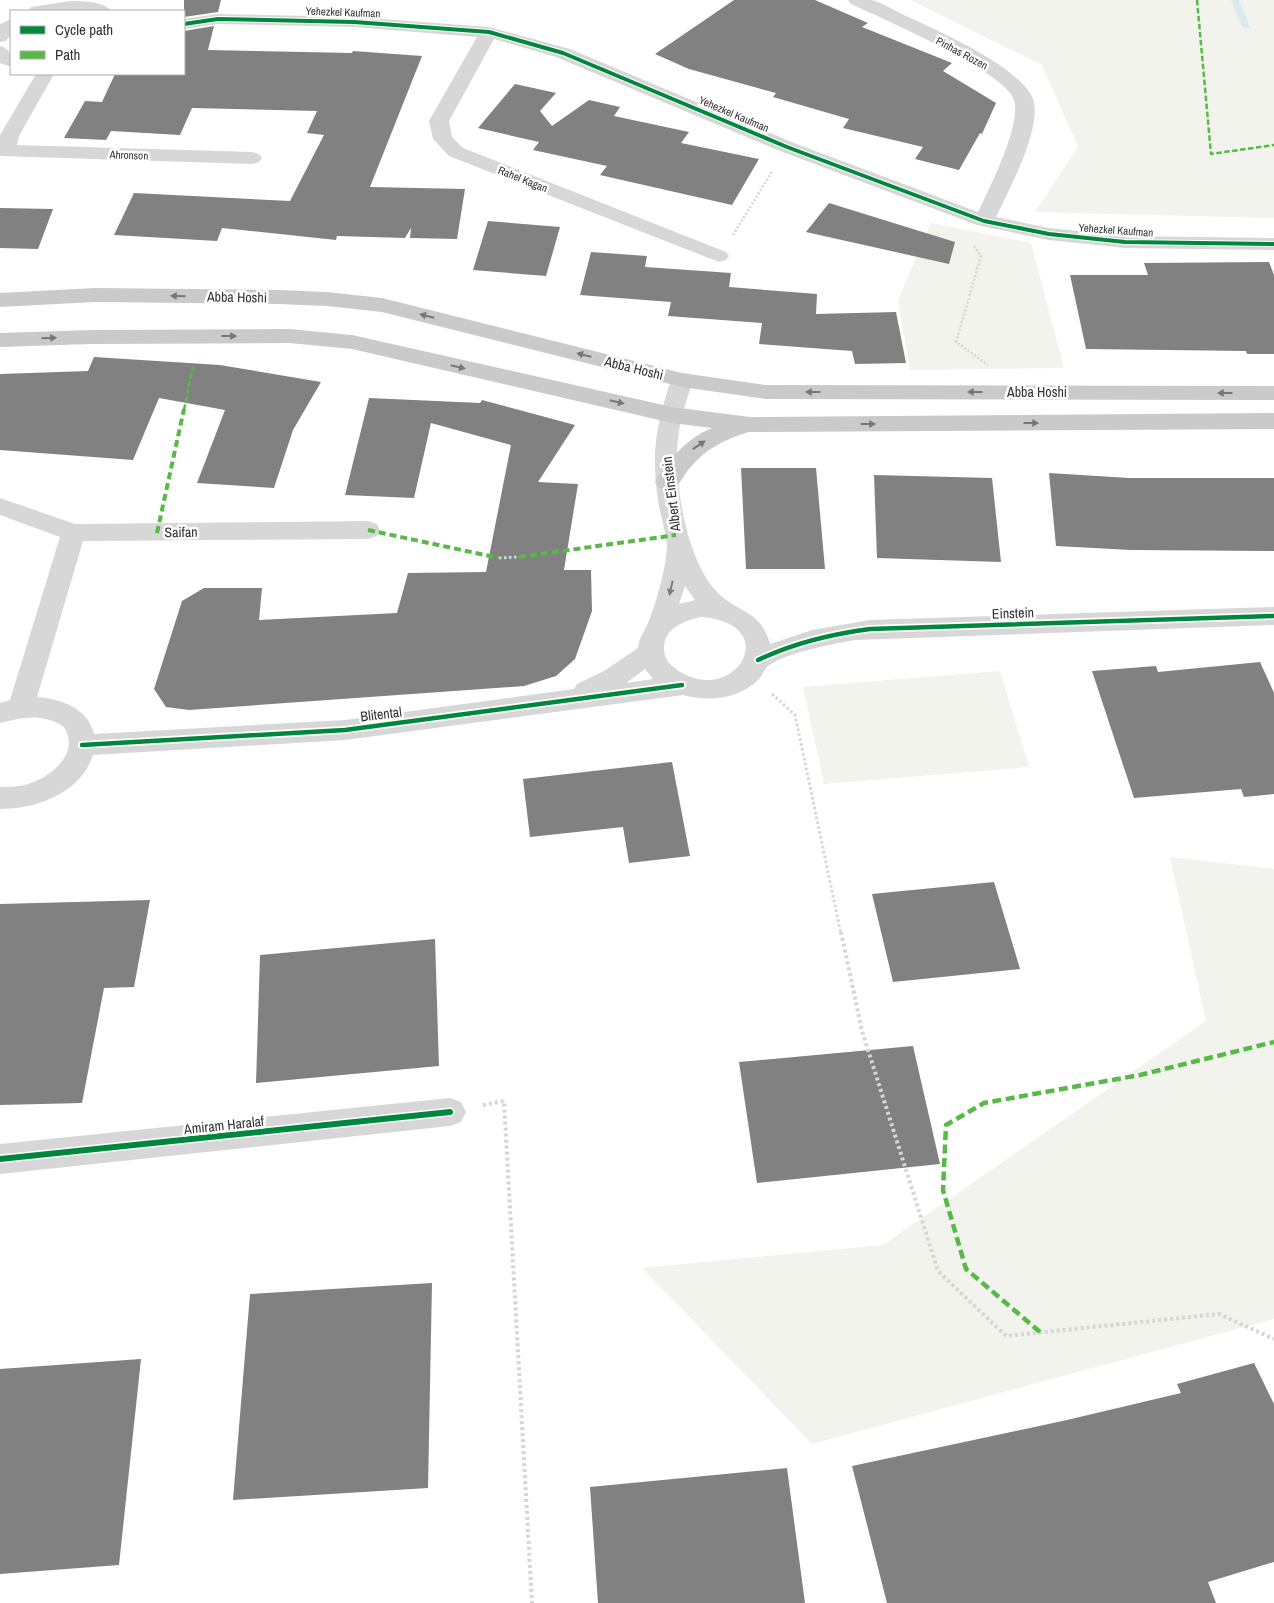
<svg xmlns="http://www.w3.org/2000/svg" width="1274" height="1603" viewBox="0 0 1274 1603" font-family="'Archivo Narrow',sans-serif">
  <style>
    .green { fill: #f1f3ec }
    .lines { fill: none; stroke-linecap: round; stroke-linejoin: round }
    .stream { fill: #daebf0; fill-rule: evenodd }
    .building { fill: #818181 }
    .path-far2 { stroke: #d6d6d6; stroke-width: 2.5; stroke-dasharray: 2 2; stroke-linecap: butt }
    .path-far1 { stroke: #d6d6d6; stroke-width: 3; stroke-dasharray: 2.5 2.5; stroke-linecap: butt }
    .path { stroke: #d6d6d6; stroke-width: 4; stroke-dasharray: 3 3; stroke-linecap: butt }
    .minor { fill: #d7d7d7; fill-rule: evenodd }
    .primary { fill: #cacaca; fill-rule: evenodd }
    .quiet-far2 { stroke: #58b947; stroke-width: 2.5; stroke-dasharray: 5.5 2.5; stroke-linecap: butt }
    .quiet-far1 { stroke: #58b947; stroke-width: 4; stroke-dasharray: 7 4; stroke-linecap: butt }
    .quiet { stroke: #58b947; stroke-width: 4.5; stroke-dasharray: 9 4.5; stroke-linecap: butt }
    .cycleway-far2-casing { stroke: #fff; stroke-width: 6 }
    .cycleway-far1-casing { stroke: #fff; stroke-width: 8 }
    .cycleway-casing { stroke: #fff; stroke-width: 9 }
    .cycleway-far2 { stroke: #00873e; stroke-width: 4 }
    .cycleway-far1 { stroke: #00873e; stroke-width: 4.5 }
    .cycleway { stroke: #00873e; stroke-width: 6 }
    .oneway { fill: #777 }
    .oneway2 { fill: #7d7d7d }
    .labels { text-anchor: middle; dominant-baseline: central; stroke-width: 5; stroke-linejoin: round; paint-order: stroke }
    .far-street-label { font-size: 11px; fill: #333; stroke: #fff }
    .street-label { font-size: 14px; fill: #333; stroke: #fff }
  </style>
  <rect width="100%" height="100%" fill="#fff"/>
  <g class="green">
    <polygon points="910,0 1274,0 1274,218 1035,212 1078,147 1042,65"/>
    <polygon points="931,223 1031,243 1064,368 910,370 898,300"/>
    <polygon points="1000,671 1029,767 824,784 803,687"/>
    <polygon points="1170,857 1274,869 1274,1319 812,1444 642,1268 883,1245 1206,1021"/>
  </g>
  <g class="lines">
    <polygon class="stream" points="1231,0 1239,0 1250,27 1249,29 1242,27"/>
  </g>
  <g class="building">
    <polygon points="184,0 221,0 218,12 184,17"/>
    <polygon points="734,0 815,0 868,23 862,27 952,63 943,71 996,103 982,134 980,133 959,170 915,159 923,147 843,128 849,119 773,97 776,93 689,69 655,54"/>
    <polygon points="214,26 208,50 352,53 353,51 422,56 370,187 465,189 457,239 410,238 411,228 405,238 337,236 336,240 222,228 217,241 114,235 134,193 290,201 324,135 307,133 317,111 192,108 180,135 111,131 106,140 64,138 85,101 102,102 115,74 184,74 184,31"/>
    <polygon points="515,84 556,93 540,111 552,126 589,100 620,107 614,116 689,132 681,143 759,159 732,205 600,175 607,166 533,150 539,142 478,128"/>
    <polygon points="829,203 955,242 949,264 806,232"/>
    <polygon points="0,208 53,209 38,249 0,248"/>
    <polygon points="488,221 560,227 546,276 473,270"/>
    <polygon points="591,252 647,256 645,267 731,273 729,287 817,294 816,314 896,312 906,363 855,364 852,351 759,344 762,323 668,316 671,302 580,295"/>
    <polygon points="1269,262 1274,275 1274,354 1247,354 1246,351 1086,349 1070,275 1148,275 1144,263"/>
    <polygon points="94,357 220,365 321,382 293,430 274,488 197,483 225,410 159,398 133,460 0,450 0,374 88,371"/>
    <polygon points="369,398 480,403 482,400 575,425 538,482 578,484 564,570 591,570 592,611 575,659 556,676 524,686 189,710 166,707 154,689 182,601 204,588 262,588 259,620 397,613 408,573 486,572 511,445 431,423 414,498 345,495"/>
    <polygon points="741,468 816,468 825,569 746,569"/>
    <polygon points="1049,473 1129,478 1274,478 1274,551 1131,550 1056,546"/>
    <polygon points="874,475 992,478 1001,562 877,558"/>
    <polygon points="1260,662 1274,693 1274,794 1244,797 1241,789 1134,798 1092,671 1156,666 1158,672"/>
    <polygon points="672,762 690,856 629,863 623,827 530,837 523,779"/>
    <polygon points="994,882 1020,969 893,982 872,894"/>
    <polygon points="150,900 134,987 104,988 82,1103 0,1105 0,904"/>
    <polygon points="435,939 439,1066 256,1083 260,955"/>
    <polygon points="913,1046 940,1164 757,1183 739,1062"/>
    <polygon points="432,1283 428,1488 233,1500 250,1294"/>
    <polygon points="141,1359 119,1565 0,1574 0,1369"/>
    <polygon points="1254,1363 1274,1404 1274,1562 1208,1582 1216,1603 887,1603 852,1466 1067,1420 1181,1393 1177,1384"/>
    <polygon points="787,1468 805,1603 598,1603 590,1487"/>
  </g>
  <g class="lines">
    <g class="path-far2">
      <polyline points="733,235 773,170"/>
      <polyline points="974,246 981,256 956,342 988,365"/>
    </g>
    <g class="path-far1">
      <polyline points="499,558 519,557"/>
      <polyline points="772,694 795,715 841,934"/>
    </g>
    <g class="path">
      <polyline points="841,932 862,1031 938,1271 1006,1336 1219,1314 1274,1339"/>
      <polyline points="483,1105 504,1101 532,1603"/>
    </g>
    <g class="minor">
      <path d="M848 0C855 0 864 0 871 0 882 2 895 11 906 16 935 29 1027 70 1034 102 1040 132 1009 190 996 217L1049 228 1125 236 1274 238V250L1125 248 1049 240 977 225 780 151 556 57 494 39 449 121 452 137 463 148 726 252 729 256 726 260 719 262 449 156 433 139 429 121 477 37 354 27 218 24 184 29V19L218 14 354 17 489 27 570 49 794 143 978 212C989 189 1022 124 1014 100 1005 71 881 18 851 4Z"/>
      <path d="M70 1C81 1 104 1 111 11H28L31 7Z"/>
      <polygon points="11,19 11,34 6,41 0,42 0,24"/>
      <path d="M0 46C12 49 11 57 11 67L0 63Z"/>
      <polygon points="36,74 54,74 19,136 17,145 252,152 259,154 262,158 259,162 252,164 0,156 0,135"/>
      <path d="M682 373 690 375 693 380C687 399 680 419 678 439 673 481 687 563 718 593 738 613 761 610 770 644L812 630 870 620 1274 607V625L855 640C835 643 781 654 767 667 764 670 762 676 758 680 739 699 708 702 683 695L345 740 93 755C81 793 37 809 0 809V787C10 787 21 787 31 783 53 775 80 753 64 727 44 713 22 717 0 723V703L10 700 60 537 0 515V498L75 524 368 521 377 524 380 530 377 536 368 539 83 541 37 697C61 699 88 708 94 734L345 720 574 689 577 684 604 671 638 648C639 638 644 632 648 623 656 604 667 565 667 545 666 532 660 514 658 500 651 452 656 426 671 380L674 375ZM685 586 695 600 679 604ZM702 617C789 625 729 715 671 665 666 660 664 655 664 648 664 628 685 620 702 617ZM645 669 653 679 626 683Z"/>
      <polygon points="450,1098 461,1102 466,1112 461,1122 450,1126 0,1174 0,1144"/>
    </g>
    <g class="primary">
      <polygon points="95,288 279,290 327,292 382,298 682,373 765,385 1274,386 1274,400 765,399 682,387 382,312 327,306 279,304 95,302 0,307 0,293"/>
      <path d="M289 329 352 335 672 407 750 417 1274 413V429L749 432C725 439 705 449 689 469 684 474 680 485 674 488 669 491 664 489 659 488L655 482C669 459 687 438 712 428L672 423 352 349 289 343 92 344 0 347V333L92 330Z"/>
    </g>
    <g class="quiet-far2">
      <polyline points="1197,0 1211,154 1274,145"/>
      <polyline points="184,410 193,366"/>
    </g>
    <g class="quiet-far1">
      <polyline points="368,530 499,558"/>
      <polyline points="157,533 184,409"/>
      <polyline points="519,557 676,535"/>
    </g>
    <polyline class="quiet" points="1040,1332 966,1269 943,1190 946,1125 984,1103 1140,1075 1274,1042"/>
    <g class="cycleway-far2-casing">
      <polyline id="cycleway-far2" points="184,24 218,19 354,22 489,32 563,53 787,147 984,221 1049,234 1125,242 1274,244"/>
    </g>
    <g class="cycleway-far1-casing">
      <g id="cycleway-far1">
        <path d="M758 660C794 643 831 634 870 629L1274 616"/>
        <polyline points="82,745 345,730 682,685"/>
      </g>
    </g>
    <g class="cycleway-casing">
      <polyline id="cycleway" points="0,1159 450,1112"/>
    </g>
    <use href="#cycleway-far2" class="cycleway-far2"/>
    <use href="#cycleway-far1" class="cycleway-far1"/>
    <use href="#cycleway" class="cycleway"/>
  </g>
  <defs><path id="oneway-solid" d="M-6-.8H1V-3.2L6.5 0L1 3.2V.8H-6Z" transform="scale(1.25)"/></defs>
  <g class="oneway">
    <use href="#oneway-solid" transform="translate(178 296) rotate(-179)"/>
    <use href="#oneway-solid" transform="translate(427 316) rotate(-166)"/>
    <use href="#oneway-solid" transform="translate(229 336)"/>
    <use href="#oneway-solid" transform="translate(49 338) rotate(-2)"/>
    <use href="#oneway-solid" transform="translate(584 355) rotate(-166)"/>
    <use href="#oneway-solid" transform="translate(458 367) rotate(13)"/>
    <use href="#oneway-solid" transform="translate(813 392) rotate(-180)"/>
    <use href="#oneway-solid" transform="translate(975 392) rotate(-180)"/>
    <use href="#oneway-solid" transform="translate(1225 393) rotate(-180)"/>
    <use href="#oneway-solid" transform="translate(617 402) rotate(13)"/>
    <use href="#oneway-solid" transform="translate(1031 423)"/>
    <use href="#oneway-solid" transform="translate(868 424)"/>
    <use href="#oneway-solid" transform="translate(699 445) rotate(-34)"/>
  </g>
  <use class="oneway2" href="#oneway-solid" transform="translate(671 588) rotate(103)"/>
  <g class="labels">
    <g class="far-street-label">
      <text transform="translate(343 12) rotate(2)">Yehezkel Kaufman</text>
      <text transform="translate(962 53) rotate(28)">Pinhas Rozen</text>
      <text transform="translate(734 114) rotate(23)">Yehezkel Kaufman</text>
      <text transform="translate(129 155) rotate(2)">Ahronson</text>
      <text transform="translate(523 179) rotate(22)">Rahel Kagan</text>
      <text transform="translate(1116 230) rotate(4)">Yehezkel Kaufman</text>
    </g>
    <g class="street-label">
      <text transform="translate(237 297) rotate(1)">Abba Hoshi</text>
      <text transform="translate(634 368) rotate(14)">Abba Hoshi</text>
      <text x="1037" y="392">Abba Hoshi</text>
      <text transform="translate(671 494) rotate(-97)">Albert Einstein</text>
      <text transform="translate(181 532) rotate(-1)">Saifan</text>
      <text transform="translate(1013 613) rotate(-2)">Einstein</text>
      <text transform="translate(381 714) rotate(-7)">Blitental</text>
      <text transform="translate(224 1125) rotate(-6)">Amiram Haralaf</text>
    </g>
  </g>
  <rect x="10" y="10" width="175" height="65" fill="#ffffff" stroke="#adadad"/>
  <rect x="20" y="26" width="25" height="8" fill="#00873e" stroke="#adadad"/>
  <text x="55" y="35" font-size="15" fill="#333333">Cycle path</text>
  <rect x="20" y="51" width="25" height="8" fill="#58b947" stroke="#adadad"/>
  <text x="55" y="60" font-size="15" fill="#333333">Path</text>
</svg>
